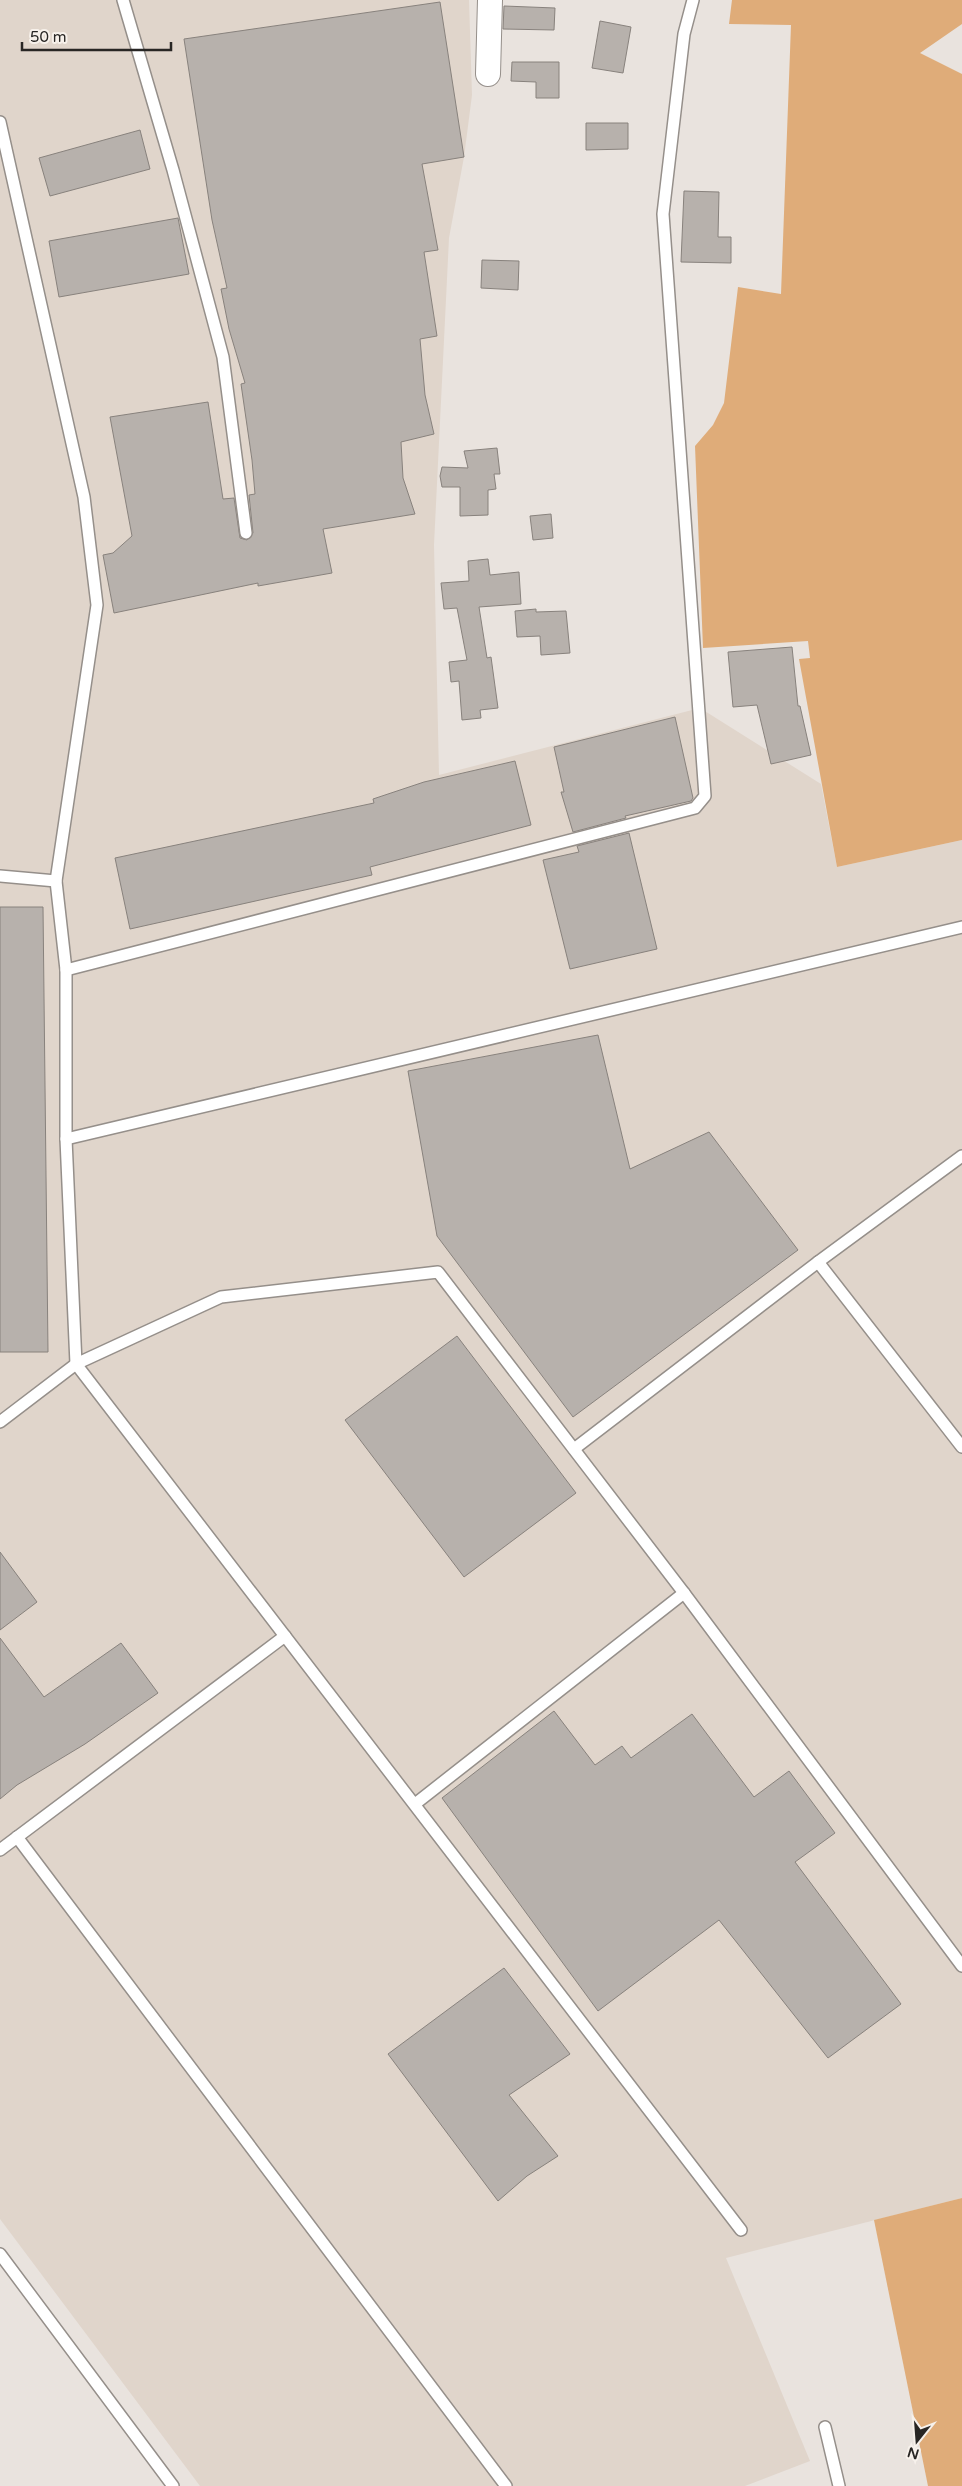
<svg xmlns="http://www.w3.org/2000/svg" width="962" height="2486" viewBox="0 0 962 2486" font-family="'Varela Round',sans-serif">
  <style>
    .built { fill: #e0d5cb }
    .green { fill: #dfac79 }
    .building { fill: #b7b1ac; stroke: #88827d }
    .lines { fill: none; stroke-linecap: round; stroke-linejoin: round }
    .lane-casing { stroke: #958f8a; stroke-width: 14 }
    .street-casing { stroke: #958f8a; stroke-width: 26 }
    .lane { stroke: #fff; stroke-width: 11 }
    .street { stroke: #fff; stroke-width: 24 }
  </style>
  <rect width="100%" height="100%" fill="#e9e3de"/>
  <polygon class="built" points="0,0 469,0 472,95 464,157 449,238 434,545 439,775 700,708 821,784 837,867 962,840 962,2198 726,2258 810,2461 745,2486 200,2486 0,2219"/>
  <g class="green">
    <polygon points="732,0 962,0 962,24 920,53 962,74 962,840 837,867 799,659 810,658 808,641 703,648 695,446 713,425 724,403 738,287 781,294 791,25 729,24"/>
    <polygon points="962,2198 962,2486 928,2486 874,2220"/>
  </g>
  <g class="building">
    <polygon points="440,2 464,157 422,164 438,250 424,252 437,336 420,339 425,395 434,434 401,442 403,478 415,514 323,529 332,573 258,586 258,583 114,613 103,555 113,553 132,536 110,417 208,402 223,499 234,498 240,538 247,540 253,533 249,495 255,494 252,460 241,384 245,383 229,329 221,289 227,288 212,220 184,39"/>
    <polygon points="504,6 555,8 554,30 503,29"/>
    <polygon points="600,21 631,27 623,73 592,68"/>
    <polygon points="512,62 559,62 559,98 536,98 536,82 511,81"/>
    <polygon points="586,123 628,123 628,149 586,150"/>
    <polygon points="140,130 150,169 50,196 39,158"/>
    <polygon points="684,191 719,192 718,237 731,237 731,263 681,262"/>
    <polygon points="178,218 189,274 59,297 49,241"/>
    <polygon points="482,260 519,261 518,290 481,288"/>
    <polygon points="497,448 500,474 494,474 496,489 488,490 488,515 460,516 460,487 442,487 440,476 442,467 468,468 464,451"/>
    <polygon points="551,514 553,538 533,540 530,516"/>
    <polygon points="488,559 490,575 519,572 521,604 479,607 487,658 491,657 498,708 480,710 481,718 462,720 459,681 451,682 449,662 467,660 457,608 444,609 441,583 469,581 468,561"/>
    <polygon points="536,609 536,612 566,611 570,653 541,655 540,636 517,637 515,611"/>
    <polygon points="792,647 798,706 800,706 811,755 771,764 757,705 733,707 728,652"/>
    <polygon points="675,717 693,798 691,801 625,816 626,818 573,832 561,792 564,792 554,747"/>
    <polygon points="515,761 531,825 370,867 372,875 130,929 115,858 374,803 373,799 424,782"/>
    <polygon points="629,833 657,949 570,969 543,860 579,852 577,846"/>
    <polygon points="0,907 43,907 48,1352 0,1352"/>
    <polygon points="598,1035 630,1169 709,1132 798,1250 573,1417 437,1236 408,1071"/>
    <polygon points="457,1336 576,1493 464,1577 345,1420"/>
    <polygon points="0,1552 37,1602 0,1630"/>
    <polygon points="0,1638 44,1697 121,1643 158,1693 85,1744 17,1785 0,1799"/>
    <polygon points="554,1711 595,1765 622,1746 631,1758 692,1714 754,1797 789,1771 835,1833 795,1862 901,2004 828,2058 719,1920 598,2011 442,1798"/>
    <polygon points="504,1968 570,2054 509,2095 558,2156 527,2176 498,2201 388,2054"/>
  </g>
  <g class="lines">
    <g class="lane-casing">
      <g id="lane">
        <polyline points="123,0 173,170 223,357 246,533"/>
        <polyline points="0,122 84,497 97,605 56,881 66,970 66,1139 76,1364 741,2230"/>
        <polyline points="0,876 56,881"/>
        <polyline points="66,970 695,808 705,796 663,214 684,34 693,0"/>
        <polyline points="66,1139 962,927"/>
        <polyline points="818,1262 962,1447"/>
        <polyline points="0,1422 76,1364 221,1297 438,1272 684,1593 962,1966"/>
        <polyline points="574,1449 818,1262 962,1156"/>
        <polyline points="415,1804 684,1593"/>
        <polyline points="17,1837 506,2486"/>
        <polyline points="0,1850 285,1636"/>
        <polyline points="0,2254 173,2486"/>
        <polyline points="825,2427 839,2486"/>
      </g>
    </g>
    <g class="street-casing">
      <polyline id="street" points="488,74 490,0"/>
    </g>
    <use href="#lane" class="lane"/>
    <use href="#street" class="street"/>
  </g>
  <g transform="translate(917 2441) rotate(197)" stroke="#f7f1eb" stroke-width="4" paint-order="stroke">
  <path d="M0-4L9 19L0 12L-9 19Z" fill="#282624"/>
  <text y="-8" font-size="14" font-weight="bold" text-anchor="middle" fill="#282624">N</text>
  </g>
  <path d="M22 42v8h149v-8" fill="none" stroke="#282624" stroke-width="2.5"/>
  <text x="30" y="42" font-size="15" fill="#282624" stroke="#f7f1eb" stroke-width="4" paint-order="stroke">50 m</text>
</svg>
